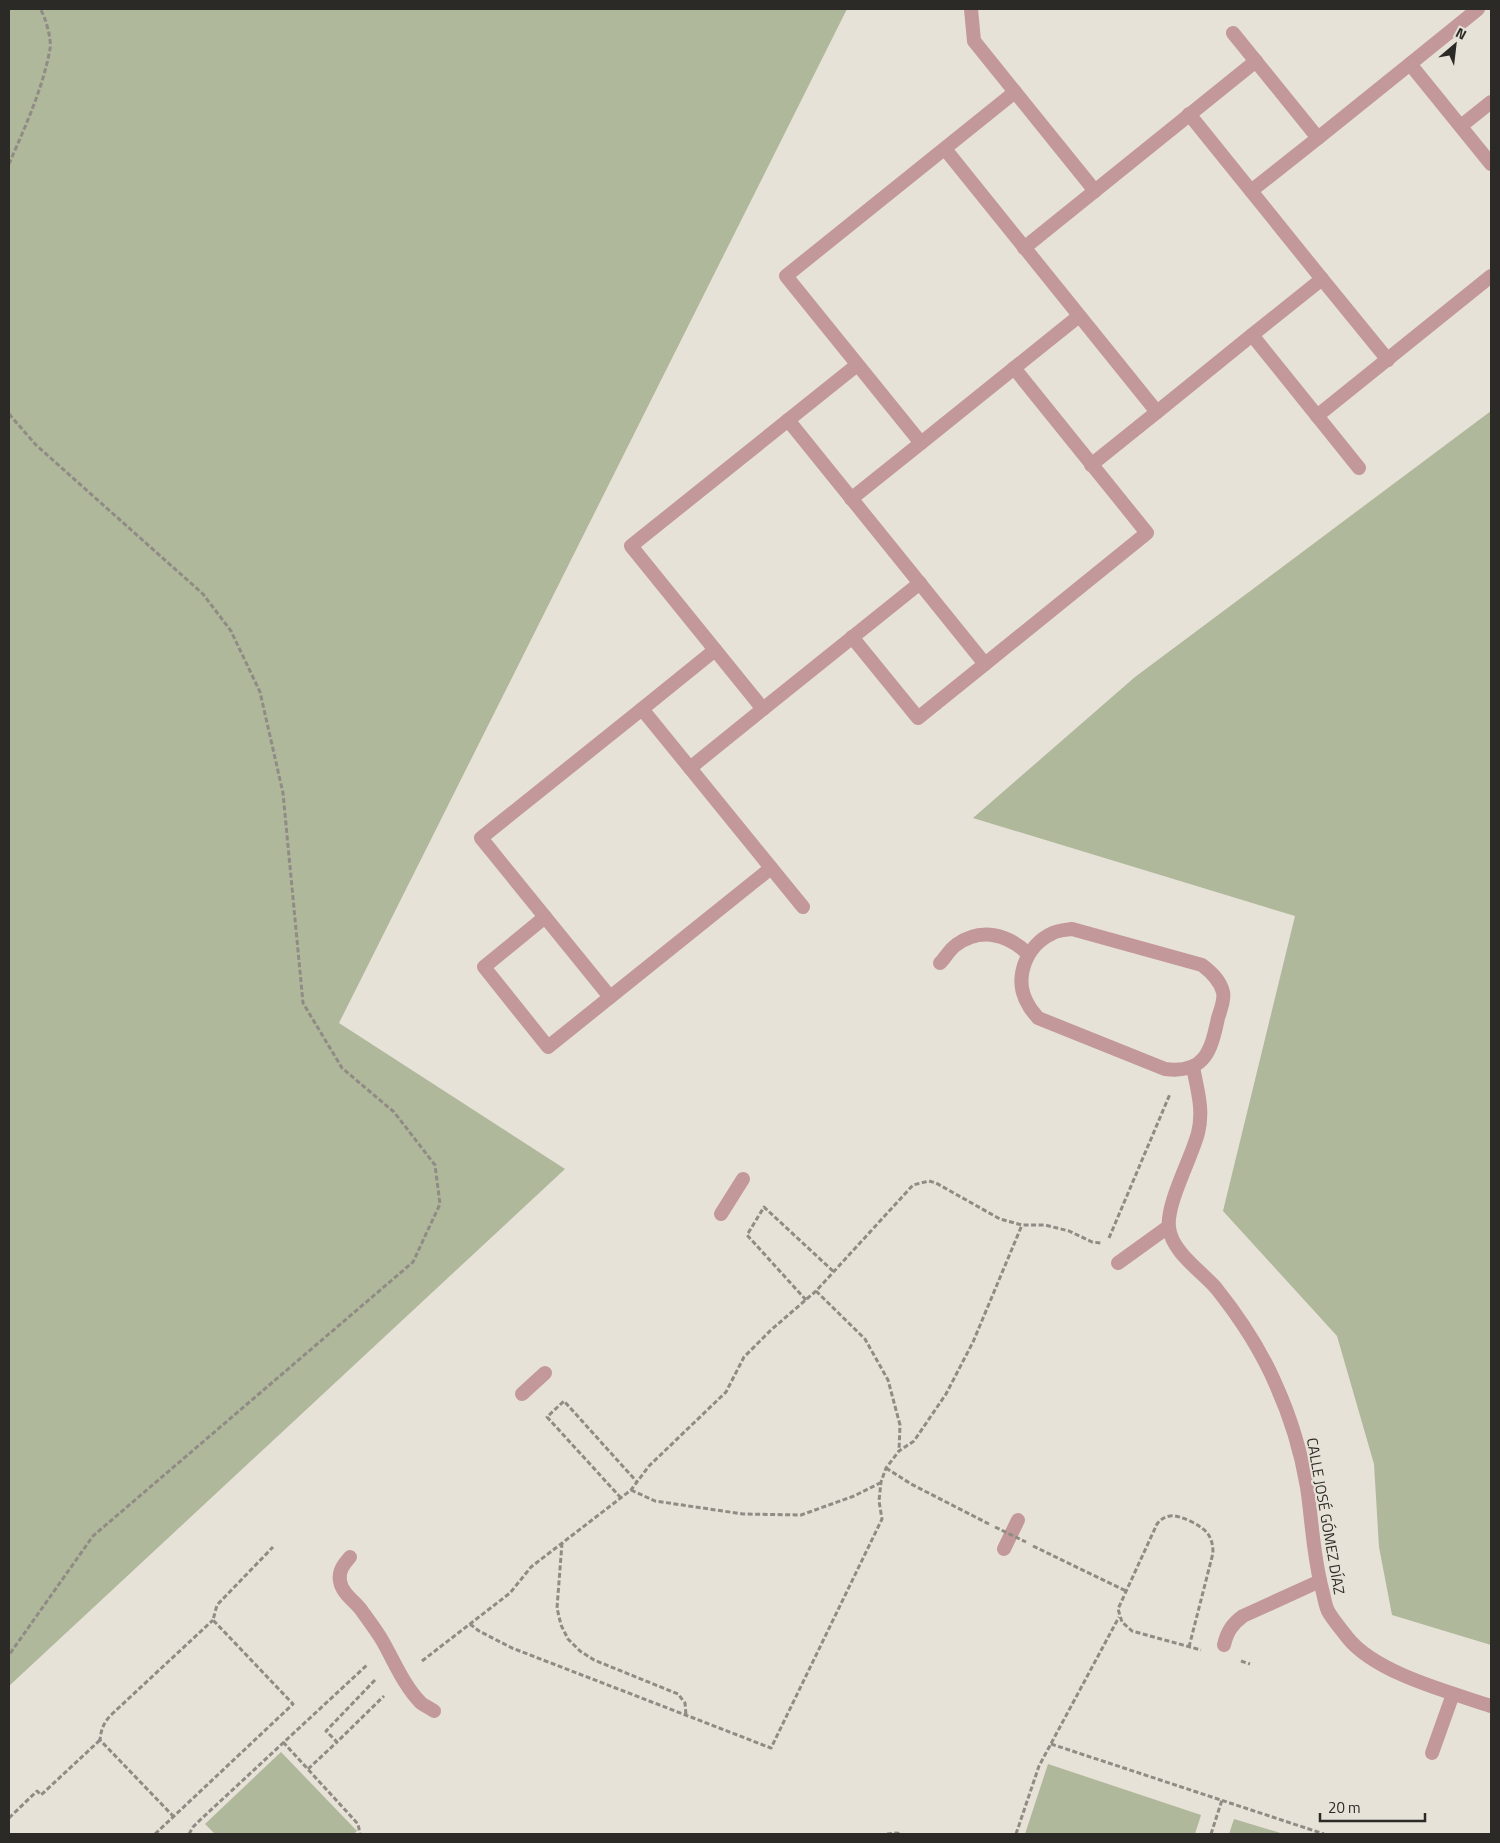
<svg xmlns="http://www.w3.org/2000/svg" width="1500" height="1843" viewBox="0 0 1500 1843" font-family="'Titillium Web',sans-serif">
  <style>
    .green { fill: #afb89a }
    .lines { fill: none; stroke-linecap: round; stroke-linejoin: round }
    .path { stroke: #908c85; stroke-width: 3; stroke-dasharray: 5 2.5; stroke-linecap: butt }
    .service { stroke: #c2989b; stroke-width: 14 }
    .minor { stroke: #c2989b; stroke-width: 14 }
    .path-bridge { stroke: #908c85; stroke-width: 3; stroke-dasharray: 5 2.5; stroke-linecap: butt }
    .labels { text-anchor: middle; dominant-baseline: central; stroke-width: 4.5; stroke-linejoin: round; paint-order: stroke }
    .street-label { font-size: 15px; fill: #2c2a26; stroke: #e7e2d7 }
  </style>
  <rect width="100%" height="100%" fill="#e7e2d7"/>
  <g class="green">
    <polygon points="9,9 847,9 339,1023 565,1169 9,1686"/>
    <polygon points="1491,411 1491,1645 1392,1615 1379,1547 1374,1464 1337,1336 1223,1211 1295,916 973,818 1135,677"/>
    <polygon points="281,1752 357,1831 354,1834 215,1834 205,1824"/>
    <polygon points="1048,1764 1201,1815 1195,1834 1025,1834"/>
    <polygon points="1234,1819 1284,1834 1229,1834"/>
  </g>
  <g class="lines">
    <g class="path">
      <path d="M9 164C25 127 43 88 50 49 52 40 45 15 40 9"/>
      <polyline points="9,414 36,445 203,594 231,631 260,692 283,793 303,1003 342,1068 394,1112 435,1165 440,1204 413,1262 93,1536 9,1655"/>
      <polyline points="1109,1238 1170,1094"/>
      <polyline points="816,1291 865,1339 888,1380 900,1425 899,1451"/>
      <polyline points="806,1300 747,1235 764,1207 834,1272"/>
      <polyline points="886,1468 911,1484 989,1524"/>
      <polyline points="631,1490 655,1501 743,1514 801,1515 854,1496 880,1483"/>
      <polyline points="621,1498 547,1417 564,1401 637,1482"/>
      <polyline points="562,1543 557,1608 561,1625 568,1639 580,1651 594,1660 678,1694 685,1703 686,1715"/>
      <polyline points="1033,1546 1126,1591"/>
      <polyline points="470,1624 479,1631 512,1648 771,1748 882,1519 879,1501 881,1482 886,1468 899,1451 914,1441 946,1394 973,1342 1022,1225"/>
      <path d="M1189 1647 1213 1553C1213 1546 1212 1540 1208 1534 1203 1526 1179 1514 1170 1516 1164 1517 1160 1520 1157 1524L1118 1609 1122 1622 1132 1631 1201 1650"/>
      <polyline points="422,1661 510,1593 531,1567 631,1490 649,1466 726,1392 744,1357 771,1330 816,1291 913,1185 929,1181 936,1183 1000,1219 1022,1225 1045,1225 1069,1231 1092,1242 1101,1243"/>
      <polyline points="1241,1661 1250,1664"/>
      <polyline points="375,1680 326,1731 337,1742 384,1696"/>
      <polyline points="283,1742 358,1824 360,1834"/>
      <polyline points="1051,1744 1324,1834"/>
      <polyline points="308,1769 337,1742"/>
      <path d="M174 1817 100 1740C101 1729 104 1722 112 1714L213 1620"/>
      <polyline points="9,1818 37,1791 41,1795 100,1740"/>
      <polyline points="155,1834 293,1704 213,1620 217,1605 273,1547"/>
      <polyline points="189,1834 193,1827 199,1821 367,1665"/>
      <polyline points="887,1834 896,1833 902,1834"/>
      <polyline points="1016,1834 1039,1766 1119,1617"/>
      <polyline points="1211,1834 1222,1800"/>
    </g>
    <g class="service">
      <path d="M1072 929 1202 965C1211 972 1220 980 1223 992 1225 1000 1220 1011 1218 1018 1211 1051 1205 1074 1165 1069L1038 1018C1035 1014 1031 1010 1029 1006 1012 979 1026 945 1053 933 1059 930 1066 930 1072 929Z"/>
      <path d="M940 963C945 958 950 949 956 945 981 927 1008 934 1028 954"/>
      <polyline points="721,1214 743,1179"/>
      <polyline points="1118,1263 1168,1227"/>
      <polyline points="522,1394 545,1373"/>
      <polyline points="1004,1549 1018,1520"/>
      <path d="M350 1557C344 1564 338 1571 340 1581 342 1594 355 1601 362 1611 369 1621 376 1630 382 1640 394 1661 404 1686 421 1703 425 1706 430 1708 434 1711"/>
      <path d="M1224 1645C1227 1632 1232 1624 1243 1616L1320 1581"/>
      <polyline points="1432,1753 1453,1694"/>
    </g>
    <g class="minor">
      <polyline points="971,9 974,41 1095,191"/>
      <polyline points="1478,9 1410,64 1491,164"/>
      <polyline points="1233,33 1318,138 1251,191"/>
      <polyline points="1189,114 1322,279"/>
      <polyline points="1461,126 1491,102"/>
      <polyline points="1318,138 1410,64"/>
      <polyline points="945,149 1157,412 1091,465"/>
      <polyline points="1024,248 1256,61"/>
      <polyline points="1157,412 1252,335"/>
      <polyline points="1317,416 1491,276"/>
      <polyline points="788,420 985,664 918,718 852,637"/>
      <polyline points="921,443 1079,316"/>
      <polyline points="1359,468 1252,335 1322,279 1388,360"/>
      <polyline points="851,499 921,443 786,276 1015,92"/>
      <polyline points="715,650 642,709 803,907"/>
      <polyline points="985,664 1147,533 1014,368"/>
      <polyline points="763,709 920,583"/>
      <polyline points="690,768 763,709 631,546 857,365"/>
      <polyline points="545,917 484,967 548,1047 771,868"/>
      <polyline points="610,997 481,838 642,709"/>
      <path d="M1193 1067C1197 1089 1204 1110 1198 1133 1192 1157 1166 1204 1169 1227 1171 1251 1201 1271 1216 1288 1240 1318 1261 1350 1276 1385 1291 1418 1301 1452 1307 1487 1312 1521 1313 1555 1322 1589 1324 1596 1325 1605 1328 1611 1333 1620 1341 1629 1347 1637 1375 1673 1449 1692 1491 1706"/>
    </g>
    <polyline class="path-bridge" points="995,1527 1026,1542"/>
  </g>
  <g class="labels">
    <g class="street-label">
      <text transform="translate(1326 1516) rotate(80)">CALLE JOSÉ GÓMEZ DÍAZ</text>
    </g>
  </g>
  <rect width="1500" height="1843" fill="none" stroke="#2c2a26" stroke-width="20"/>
  <g transform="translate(1455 45) rotate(28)" stroke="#e7e2d7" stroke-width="4" paint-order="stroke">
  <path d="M0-4L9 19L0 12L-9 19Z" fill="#2c2a26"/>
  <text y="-8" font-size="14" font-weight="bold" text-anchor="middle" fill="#2c2a26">N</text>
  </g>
  <path d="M1320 1813v8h105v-8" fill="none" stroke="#2c2a26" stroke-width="2.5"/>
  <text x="1328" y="1813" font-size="15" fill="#2c2a26" stroke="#e7e2d7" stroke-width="4" paint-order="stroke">20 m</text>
</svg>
